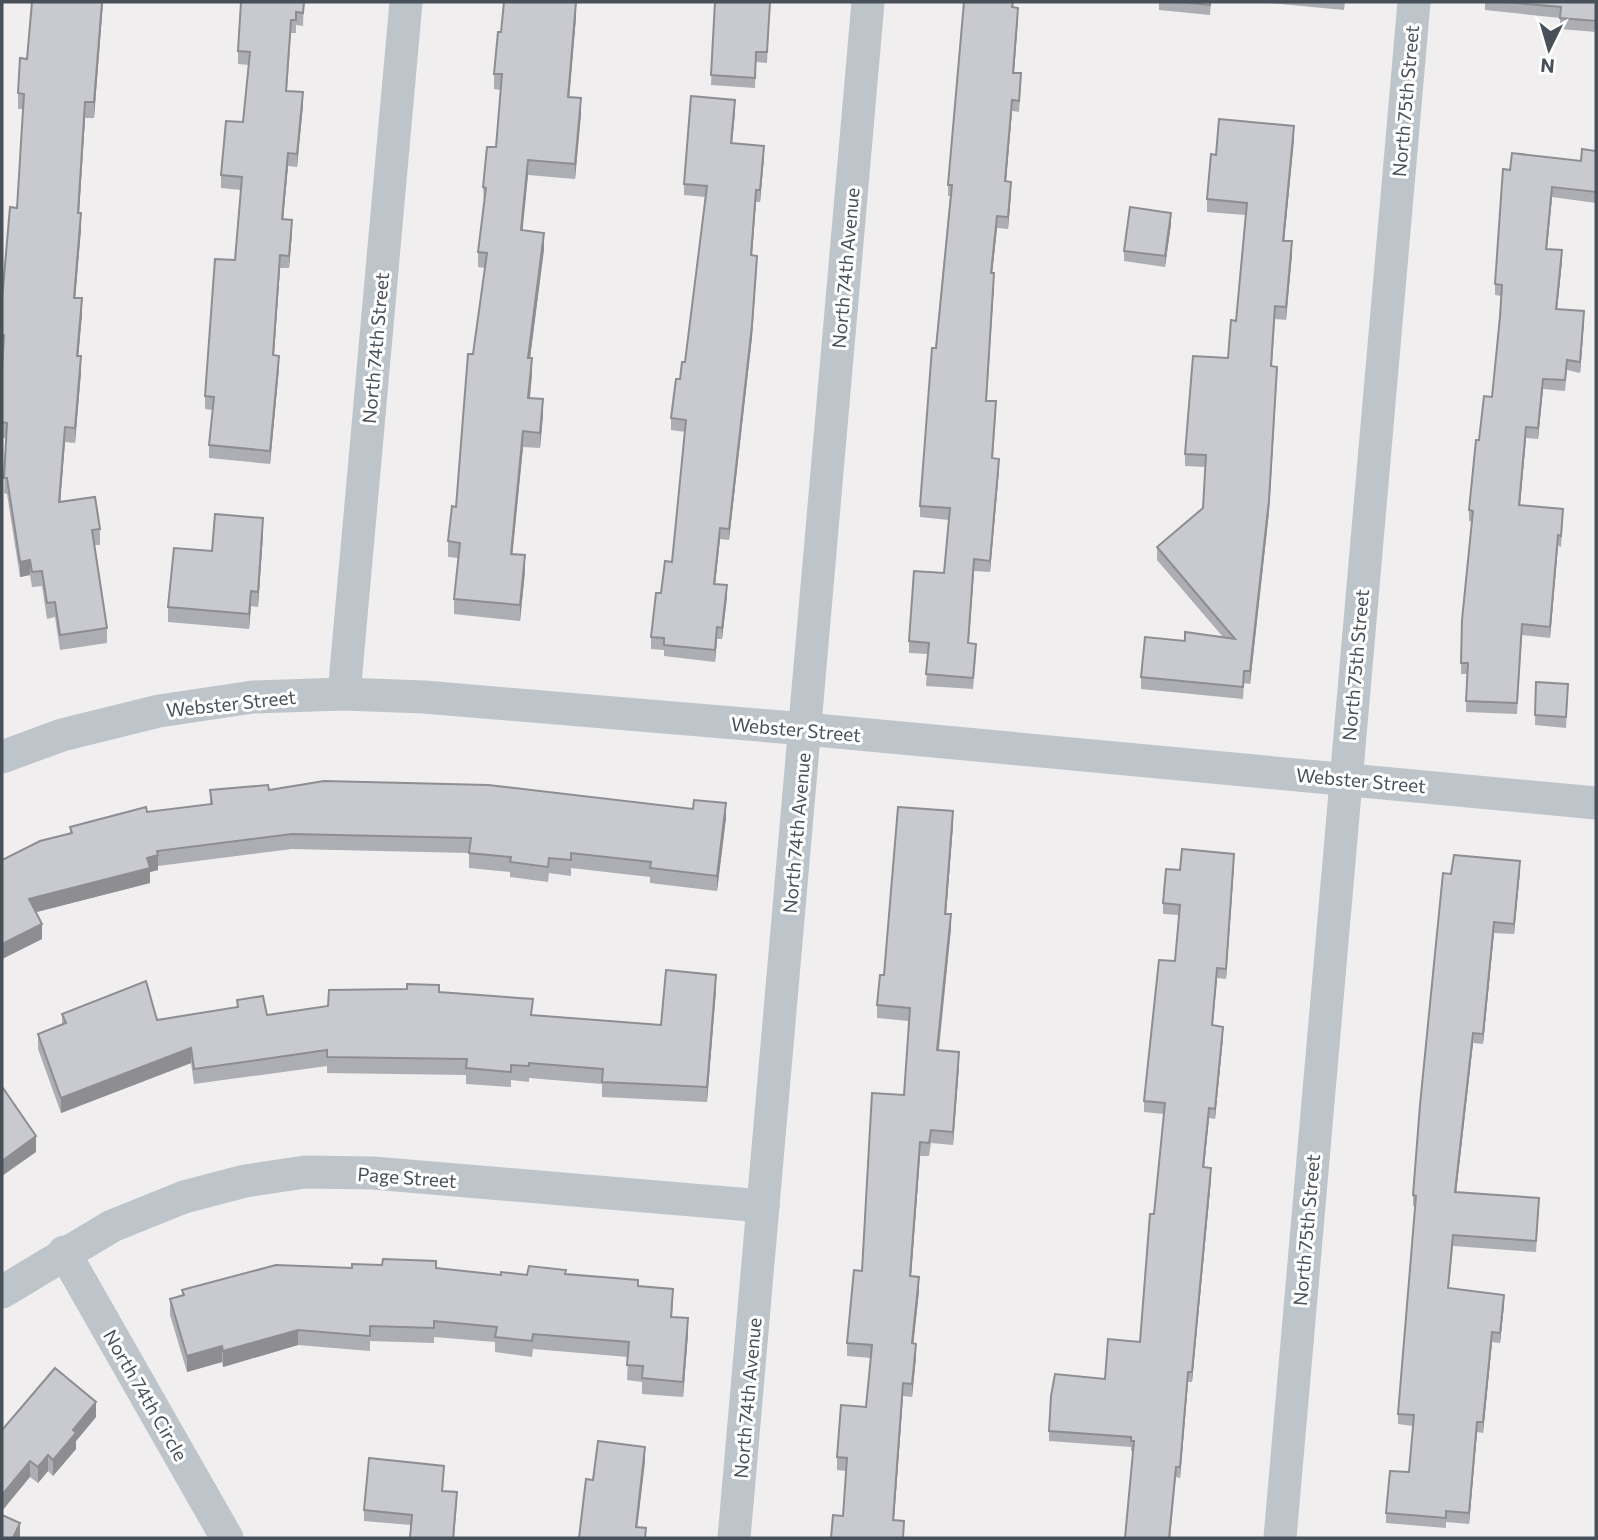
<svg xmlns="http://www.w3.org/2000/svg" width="1598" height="1540" viewBox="0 0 1598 1540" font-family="Commissioner,sans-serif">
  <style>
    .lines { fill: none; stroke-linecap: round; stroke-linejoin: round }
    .street { stroke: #bdc5cb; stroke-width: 33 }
    .wall { fill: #adaeb3 }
    .shaded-wall { fill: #8d8d92 }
    .building { fill: #c9cad0; stroke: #8d8d92; stroke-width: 2 }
    .labels { text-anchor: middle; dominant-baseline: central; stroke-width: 6; stroke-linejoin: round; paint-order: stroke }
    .street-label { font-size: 19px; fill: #485159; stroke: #fff }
  </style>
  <rect width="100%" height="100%" fill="#f0eeee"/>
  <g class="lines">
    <g class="street">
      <polyline points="344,694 406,2"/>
      <polyline points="2,757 62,735 159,711 253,697 344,694 424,697 805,729 1596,803"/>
      <polyline points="64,1252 227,1538"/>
      <polyline points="2,1292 112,1226 184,1197 245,1181 305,1172 373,1173 763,1206"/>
      <polyline points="734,1538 868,2"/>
      <polyline points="1280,1538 1414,2"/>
    </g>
  </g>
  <g class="wall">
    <polygon points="32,2 103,2 94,118 85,118 79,213 81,229 75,298 82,314 78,356 81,372 75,443 65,442 60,502 100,529 100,545 95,545 107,628 107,643 60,650 55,617 47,619 42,586 32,587 30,575 20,577 7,494 4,493 6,438 2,438 2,371 3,350 2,350 2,300 17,208 23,109 18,109 18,93 27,59"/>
    <polygon points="304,2 303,26 296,25 296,33 291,33 287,91 303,105 297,167 288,166 283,220 292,233 289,268 280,268 274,355 279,368 270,464 209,458 209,445 213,410 205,409 205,396 235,260 241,190 221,188 221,175 243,122 249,65 238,64 238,51"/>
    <polygon points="715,2 770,2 767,63 756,62 755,88 711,85"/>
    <polygon points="964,2 1014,2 1013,7 1018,19 1014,73 1021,85 1019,112 1012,111 1006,181 1011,193 1008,229 997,228 992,273 994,284 986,401 996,413 993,458 999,470 990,572 974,571 968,644 976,656 973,689 926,686 928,654 909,653 909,641 944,573 949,520 920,517 920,506 950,196 948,196 948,185"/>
    <polygon points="1159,2 1211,2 1210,15 1159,10"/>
    <polygon points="1258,2 1345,2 1344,10"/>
    <polygon points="1485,2 1596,2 1596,32 1560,29 1560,18 1485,10"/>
    <polygon points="576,17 569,97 581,114 575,179 528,175 522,230 544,249 530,358 532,374 530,398 543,415 540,448 523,447 512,554 525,571 520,621 454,614 454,599 458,558 448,557 448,541 456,507 473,354 485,268 478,267 478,252 484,203 483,187 496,147 501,90 494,89 494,74 501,32"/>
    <polygon points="735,112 732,143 764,157 760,202 756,202 752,256 757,268 752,337 729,540 720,539 715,584 727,597 722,639 717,639 715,662 664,656 664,650 651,649 651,637 661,593 672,562 685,432 671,430 671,418 685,362 705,197 684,195 684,184"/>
    <polygon points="1294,139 1284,241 1292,254 1286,320 1275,319 1272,366 1277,379 1269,512 1250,684 1244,683 1243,699 1141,689 1141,677 1185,641 1223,637 1157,560 1157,547 1203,508 1205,467 1185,466 1185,454 1228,358 1236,321 1245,215 1207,212 1207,199 1216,155"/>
    <polygon points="1596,151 1596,203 1552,197 1547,249 1562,261 1557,309 1584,322 1580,373 1567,370 1565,391 1543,389 1538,439 1526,438 1520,505 1563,519 1561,547 1558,546 1550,638 1522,635 1517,714 1466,712 1467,674 1461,674 1462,620 1472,522 1469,521 1469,510 1479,440 1492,397 1501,296 1495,295 1495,284 1510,170 1581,161"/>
    <polygon points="1171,224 1165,267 1124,261 1124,251"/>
    <polygon points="263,534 258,607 251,606 249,629 168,622 168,607 212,551"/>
    <polygon points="1536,682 1568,694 1566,728 1535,725"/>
    <polygon points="210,790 269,790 726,818 717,891 650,883 650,877 571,868 571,876 549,873 548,882 510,877 510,872 469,868 469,853 292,849 158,866 158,870 150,872 150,883 36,912 42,939 2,959 2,860 70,834 70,827 147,812 210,804"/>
    <polygon points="953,825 946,914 951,928 939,1050 959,1065 953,1145 931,1143 929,1156 920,1156 911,1277 919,1291 913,1343 916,1357 912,1397 903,1396 894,1520 904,1521 904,1538 831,1538 843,1516 846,1471 837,1470 837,1457 866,1407 871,1358 847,1356 847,1343 862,1271 904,1095 909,1021 877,1018 877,1005 884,975"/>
    <polygon points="1234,865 1226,979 1217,978 1212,1025 1223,1037 1215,1119 1209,1118 1204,1167 1211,1179 1192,1382 1188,1382 1180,1478 1176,1477 1170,1538 1125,1538 1133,1451 1131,1451 1131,1447 1049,1441 1049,1431 1105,1379 1140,1342 1164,1114 1144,1112 1144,1101 1175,961 1179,915 1163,914 1163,903 1180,870"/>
    <polygon points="1520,871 1514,934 1494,933 1483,1044 1473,1043 1456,1192 1539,1208 1536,1252 1453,1246 1449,1288 1504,1305 1500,1343 1492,1342 1483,1433 1477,1432 1469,1524 1446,1522 1446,1528 1386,1523 1386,1513 1409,1472 1413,1426 1398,1424 1398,1414 1415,1206 1413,1206 1413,1195 1451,874"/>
    <polygon points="716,990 707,1102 602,1097 602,1084 529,1078 529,1082 511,1080 511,1087 466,1084 466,1075 327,1073 327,1066 194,1084 191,1063 61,1113 38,1049 38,1034 62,1025 62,1014 157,1020 237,1007 237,1000 267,1015 439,992 533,1015 661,1025"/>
    <polygon points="352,1268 436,1268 501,1275 566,1274 638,1286 673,1304 672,1317 688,1334 683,1397 642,1394 642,1382 627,1380 628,1357 533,1349 532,1357 495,1352 495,1342 434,1337 434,1343 370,1341 370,1351 298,1345 223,1367 222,1362 187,1372 170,1315 170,1299 182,1296 182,1290"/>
    <polygon points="96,1417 76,1441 76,1449 53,1476 48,1471 38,1483 30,1477 2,1430"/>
    <polygon points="444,1476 443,1491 457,1503 454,1538 409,1538 411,1525 364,1521 364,1510"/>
  </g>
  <g class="shaded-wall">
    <polygon points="102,2 103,2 94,118 94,102"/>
    <polygon points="576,2 576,17 568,113 568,97"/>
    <polygon points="1018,8 1018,19 1013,84 1013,73"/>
    <polygon points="303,92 303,105 297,167 297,154"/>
    <polygon points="581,98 581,114 575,179 575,164"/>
    <polygon points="735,100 735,112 731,154 731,143"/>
    <polygon points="1012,100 1012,111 1005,193 1005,181"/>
    <polygon points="85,102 85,118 78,229 78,213"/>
    <polygon points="1294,126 1294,139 1283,253 1283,241"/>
    <polygon points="764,146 764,157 760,202 760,190"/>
    <polygon points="288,153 288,166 282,232 282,219"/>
    <polygon points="528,160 528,175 521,246 521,230"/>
    <polygon points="1011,182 1011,193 1008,229 1008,217"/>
    <polygon points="1552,187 1552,197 1546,260 1546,249"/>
    <polygon points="756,190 756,202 751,267 751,255"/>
    <polygon points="81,213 81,229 74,313 74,298"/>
    <polygon points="1171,213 1171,224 1165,267 1165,256"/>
    <polygon points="997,216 997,228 991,284 991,273"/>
    <polygon points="292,220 292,233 289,268 289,256"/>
    <polygon points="544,233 544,249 528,374 528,358"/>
    <polygon points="1292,241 1292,254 1286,320 1286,307"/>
    <polygon points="1562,250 1562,261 1556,320 1556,309"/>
    <polygon points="280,255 280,268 273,368 273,355"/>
    <polygon points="757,256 752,337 729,540 729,529"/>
    <polygon points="994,273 994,284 986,412 986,401"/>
    <polygon points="82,298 82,314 77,372 77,356"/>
    <polygon points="1584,311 1584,322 1580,373 1580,362"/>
    <polygon points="81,356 81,372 75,443 75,428"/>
    <polygon points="279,356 279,368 270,464 270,451"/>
    <polygon points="532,358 532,374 528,413 528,398"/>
    <polygon points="1277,367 1269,512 1250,684 1250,671"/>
    <polygon points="1543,379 1543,389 1538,439 1538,428"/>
    <polygon points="543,399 543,415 540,448 540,433"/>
    <polygon points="65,427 65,442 59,518 59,502"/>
    <polygon points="1526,427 1526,438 1519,516 1519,505"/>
    <polygon points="523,431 523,447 511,569 511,554"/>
    <polygon points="999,459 999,470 990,572 990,561"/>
    <polygon points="263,518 263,534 258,607 258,592"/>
    <polygon points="720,528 720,539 714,595 714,584"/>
    <polygon points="1558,535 1558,546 1550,638 1550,627"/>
    <polygon points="525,555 525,571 520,621 520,605"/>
    <polygon points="974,559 974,571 968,655 968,643"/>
    <polygon points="30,560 30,575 20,577 20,562"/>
    <polygon points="727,585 727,597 722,639 722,628"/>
    <polygon points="251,591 251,606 249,629 249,614"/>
    <polygon points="717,627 717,639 715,662 715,650"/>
    <polygon points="726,803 726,818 717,891 717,876"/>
    <polygon points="953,811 953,825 945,927 945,914"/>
    <polygon points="1234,854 1234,865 1226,979 1226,969"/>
    <polygon points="158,855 158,870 150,872 150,883 29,914 29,899 147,858"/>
    <polygon points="1520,861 1520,871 1514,934 1514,924"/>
    <polygon points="951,914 951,928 937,1063 937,1050"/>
    <polygon points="1494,922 1494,933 1483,1044 1483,1034"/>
    <polygon points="42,924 42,939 2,959 2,944"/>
    <polygon points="1217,968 1217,978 1212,1036 1212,1025"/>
    <polygon points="716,975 716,990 707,1102 707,1087"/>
    <polygon points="1223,1027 1223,1037 1215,1119 1215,1109"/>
    <polygon points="1473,1033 1473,1043 1455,1203 1455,1192"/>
    <polygon points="191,1048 191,1063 61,1113 61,1098"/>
    <polygon points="959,1052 959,1065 953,1145 953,1132"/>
    <polygon points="1209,1108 1209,1118 1203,1177 1203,1167"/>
    <polygon points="36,1136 36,1152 2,1176 2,1161"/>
    <polygon points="920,1142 920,1156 910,1290 910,1276"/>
    <polygon points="1211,1168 1211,1179 1192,1382 1192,1372"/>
    <polygon points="919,1277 919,1291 912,1357 912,1343"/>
    <polygon points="1504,1295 1504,1305 1500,1343 1500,1333"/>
    <polygon points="688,1318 688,1334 683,1397 683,1382"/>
    <polygon points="298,1330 298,1345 223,1367 223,1351"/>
    <polygon points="1492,1332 1492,1342 1483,1433 1483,1422"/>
    <polygon points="916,1344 916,1357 912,1397 912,1384"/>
    <polygon points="222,1346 222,1362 187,1372 187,1356"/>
    <polygon points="1188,1372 1188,1382 1180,1478 1180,1467"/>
    <polygon points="903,1383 903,1396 893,1533 893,1520"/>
    <polygon points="96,1402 96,1417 76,1441 76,1449 53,1476 53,1460 73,1430"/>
    <polygon points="1477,1422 1477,1432 1469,1524 1469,1513"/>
    <polygon points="645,1447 645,1462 636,1538 636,1527"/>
    <polygon points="48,1455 48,1471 38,1483 38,1467"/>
    <polygon points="30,1461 30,1477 2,1511 2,1495"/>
    <polygon points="1176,1467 1170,1538 1169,1538"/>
    <polygon points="457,1492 454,1538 453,1538"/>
    <polygon points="20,1523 20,1538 13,1538"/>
  </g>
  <g class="building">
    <polygon points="32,2 102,2 94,102 85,102 78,213 81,213 74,298 82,298 77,356 81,356 75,428 65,427 59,502 95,497 100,529 92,530 107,628 60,635 55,602 47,603 42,571 32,572 30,560 20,562 7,478 4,478 7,423 2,422 2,371 4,335 2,335 2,300 10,207 17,208 24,94 18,93 20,58 27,59"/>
    <polygon points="241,2 304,2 303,13 296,12 296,20 291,20 286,91 303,92 297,154 288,153 282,219 292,220 289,256 280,255 273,355 279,356 270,451 209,445 214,397 205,396 215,259 235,260 242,177 221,175 226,121 243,122 250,52 238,51"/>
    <polygon points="504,2 576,2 568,97 581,98 575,164 528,160 521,230 544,233 528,358 532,358 528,398 543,399 540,433 523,431 511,554 525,555 520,605 454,599 460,543 448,541 452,506 456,507 468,354 473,354 487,253 478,252 486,188 483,187 487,147 496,147 502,74 494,74 498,32 501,32"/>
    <polygon points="715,2 770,2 767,52 756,52 755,78 711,75"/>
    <polygon points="964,2 1013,2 1012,7 1018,8 1013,73 1021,73 1019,101 1012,100 1005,181 1011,182 1008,217 997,216 991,273 994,273 986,401 996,401 992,458 999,459 990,561 974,559 968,643 976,644 973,678 926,674 929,643 909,641 914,571 944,573 950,508 920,506 932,348 936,348 952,185 948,185"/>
    <polygon points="1181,2 1210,2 1210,5"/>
    <polygon points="1506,2 1596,2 1596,21 1560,18 1561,7"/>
    <polygon points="691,96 735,100 731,143 764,146 760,190 756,190 751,255 757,256 752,325 729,529 720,528 714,584 727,585 722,628 717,627 715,650 664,645 664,638 651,637 656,593 661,593 665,561 672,562 686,420 671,418 676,379 680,379 682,362 685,362 707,186 684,184"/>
    <polygon points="1219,119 1294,126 1283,241 1292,241 1286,307 1275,306 1271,366 1277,367 1269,500 1250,671 1244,671 1243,687 1141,677 1145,637 1185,641 1185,632 1235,639 1157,547 1203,508 1206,455 1185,454 1193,356 1228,358 1231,320 1236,321 1247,203 1207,199 1211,154 1216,155"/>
    <polygon points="1582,149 1596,151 1596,192 1552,187 1546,249 1562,250 1556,309 1584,311 1580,362 1567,360 1565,380 1543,379 1538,428 1526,427 1519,505 1563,509 1561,536 1558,535 1550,627 1522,624 1517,703 1466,701 1468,663 1461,663 1462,620 1473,511 1469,510 1476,440 1479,440 1484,396 1492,397 1500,317 1502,285 1495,284 1503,169 1510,170 1512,153 1581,161"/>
    <polygon points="1130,207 1171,213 1165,256 1124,251"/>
    <polygon points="215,514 263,518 258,592 251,591 249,614 168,607 174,548 212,551"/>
    <polygon points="1536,682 1568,684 1566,717 1535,715"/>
    <polygon points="324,781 488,785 693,809 694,800 726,803 717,876 650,868 651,862 571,853 571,860 549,858 548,867 510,862 511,857 469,853 471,838 292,834 157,851 158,855 147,858 150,868 29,899 42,924 2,944 2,860 40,841 72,833 70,827 146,807 147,812 212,804 210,790 268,785 269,790"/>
    <polygon points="898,807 953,811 945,914 951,914 937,1050 959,1052 953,1132 931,1130 929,1143 920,1142 910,1276 919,1277 912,1343 916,1344 912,1384 903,1383 893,1520 904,1521 903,1538 831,1538 833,1515 843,1516 847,1458 837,1457 841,1405 866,1407 872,1345 847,1343 854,1270 862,1271 872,1093 904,1095 910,1008 877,1005 880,975 884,975"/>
    <polygon points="1182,849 1234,854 1226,969 1217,968 1212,1025 1223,1027 1215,1109 1209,1108 1203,1167 1211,1168 1192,1372 1188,1372 1180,1467 1176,1467 1169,1538 1125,1538 1134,1441 1131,1441 1131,1437 1049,1431 1051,1396 1055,1374 1105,1379 1108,1339 1140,1342 1150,1214 1154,1214 1165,1103 1144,1101 1159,960 1175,961 1180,905 1163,903 1166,869 1180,870"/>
    <polygon points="1454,855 1520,861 1514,924 1494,922 1483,1034 1473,1033 1455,1192 1539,1198 1536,1241 1453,1235 1448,1288 1504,1295 1500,1333 1492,1332 1483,1422 1477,1422 1469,1513 1446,1511 1446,1518 1386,1513 1390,1471 1409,1472 1414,1415 1398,1414 1416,1196 1413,1195 1420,1105 1443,873 1451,874"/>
    <polygon points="666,970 716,975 707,1087 602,1082 603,1069 529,1063 529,1066 511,1065 511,1072 466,1068 467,1059 327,1057 327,1050 194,1069 191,1048 61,1098 38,1034 66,1023 62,1014 146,981 157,1020 238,1007 237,1000 263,996 267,1015 328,1006 329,990 407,989 407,984 439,985 439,992 533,999 531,1015 661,1025"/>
    <polygon points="3,1088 36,1136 2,1161 2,1089"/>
    <polygon points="383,1259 436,1261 436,1268 501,1275 501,1272 527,1275 529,1266 566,1270 565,1274 638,1280 638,1286 673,1289 671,1317 688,1318 683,1382 642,1378 643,1366 627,1365 629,1342 533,1334 532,1341 495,1337 497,1327 434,1321 434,1328 370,1326 370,1336 298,1330 223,1351 222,1346 187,1356 170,1299 184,1295 182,1290 276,1265 352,1268 352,1264 382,1265"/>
    <polygon points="55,1368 96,1402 73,1430 76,1433 53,1460 48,1455 38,1467 30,1461 2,1495 2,1430"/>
    <polygon points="598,1441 645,1447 636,1527 646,1528 645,1538 579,1538 586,1479 593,1480"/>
    <polygon points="369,1458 444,1466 442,1491 457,1492 453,1538 410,1538 412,1515 364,1510"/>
    <polygon points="2,1515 20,1523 13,1538 2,1538"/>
  </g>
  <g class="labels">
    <g class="street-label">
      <text transform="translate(1405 101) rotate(-85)">North 75th Street</text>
      <text transform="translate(845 268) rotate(-85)">North 74th Avenue</text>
      <text transform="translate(375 348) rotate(-85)">North 74th Street</text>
      <text transform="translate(1355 665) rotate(-85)">North 75th Street</text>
      <text transform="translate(231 703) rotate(-6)">Webster Street</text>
      <text transform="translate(796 729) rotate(5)">Webster Street</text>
      <text transform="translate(1361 780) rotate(5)">Webster Street</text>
      <text transform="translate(796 833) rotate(-85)">North 74th Avenue</text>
      <text transform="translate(407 1177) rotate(4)">Page Street</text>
      <text transform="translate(1306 1230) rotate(-85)">North 75th Street</text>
      <text transform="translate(146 1395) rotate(60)">North 74th Circle</text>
      <text transform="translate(747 1398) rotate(-85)">North 74th Avenue</text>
    </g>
  </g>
  <rect width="1598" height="1540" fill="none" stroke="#485159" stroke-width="7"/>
  <g transform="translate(1549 49) rotate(185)" stroke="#ffffff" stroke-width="5" paint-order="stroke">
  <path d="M0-5L12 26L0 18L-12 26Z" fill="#485159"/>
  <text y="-10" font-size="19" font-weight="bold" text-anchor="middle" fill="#485159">N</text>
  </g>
</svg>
